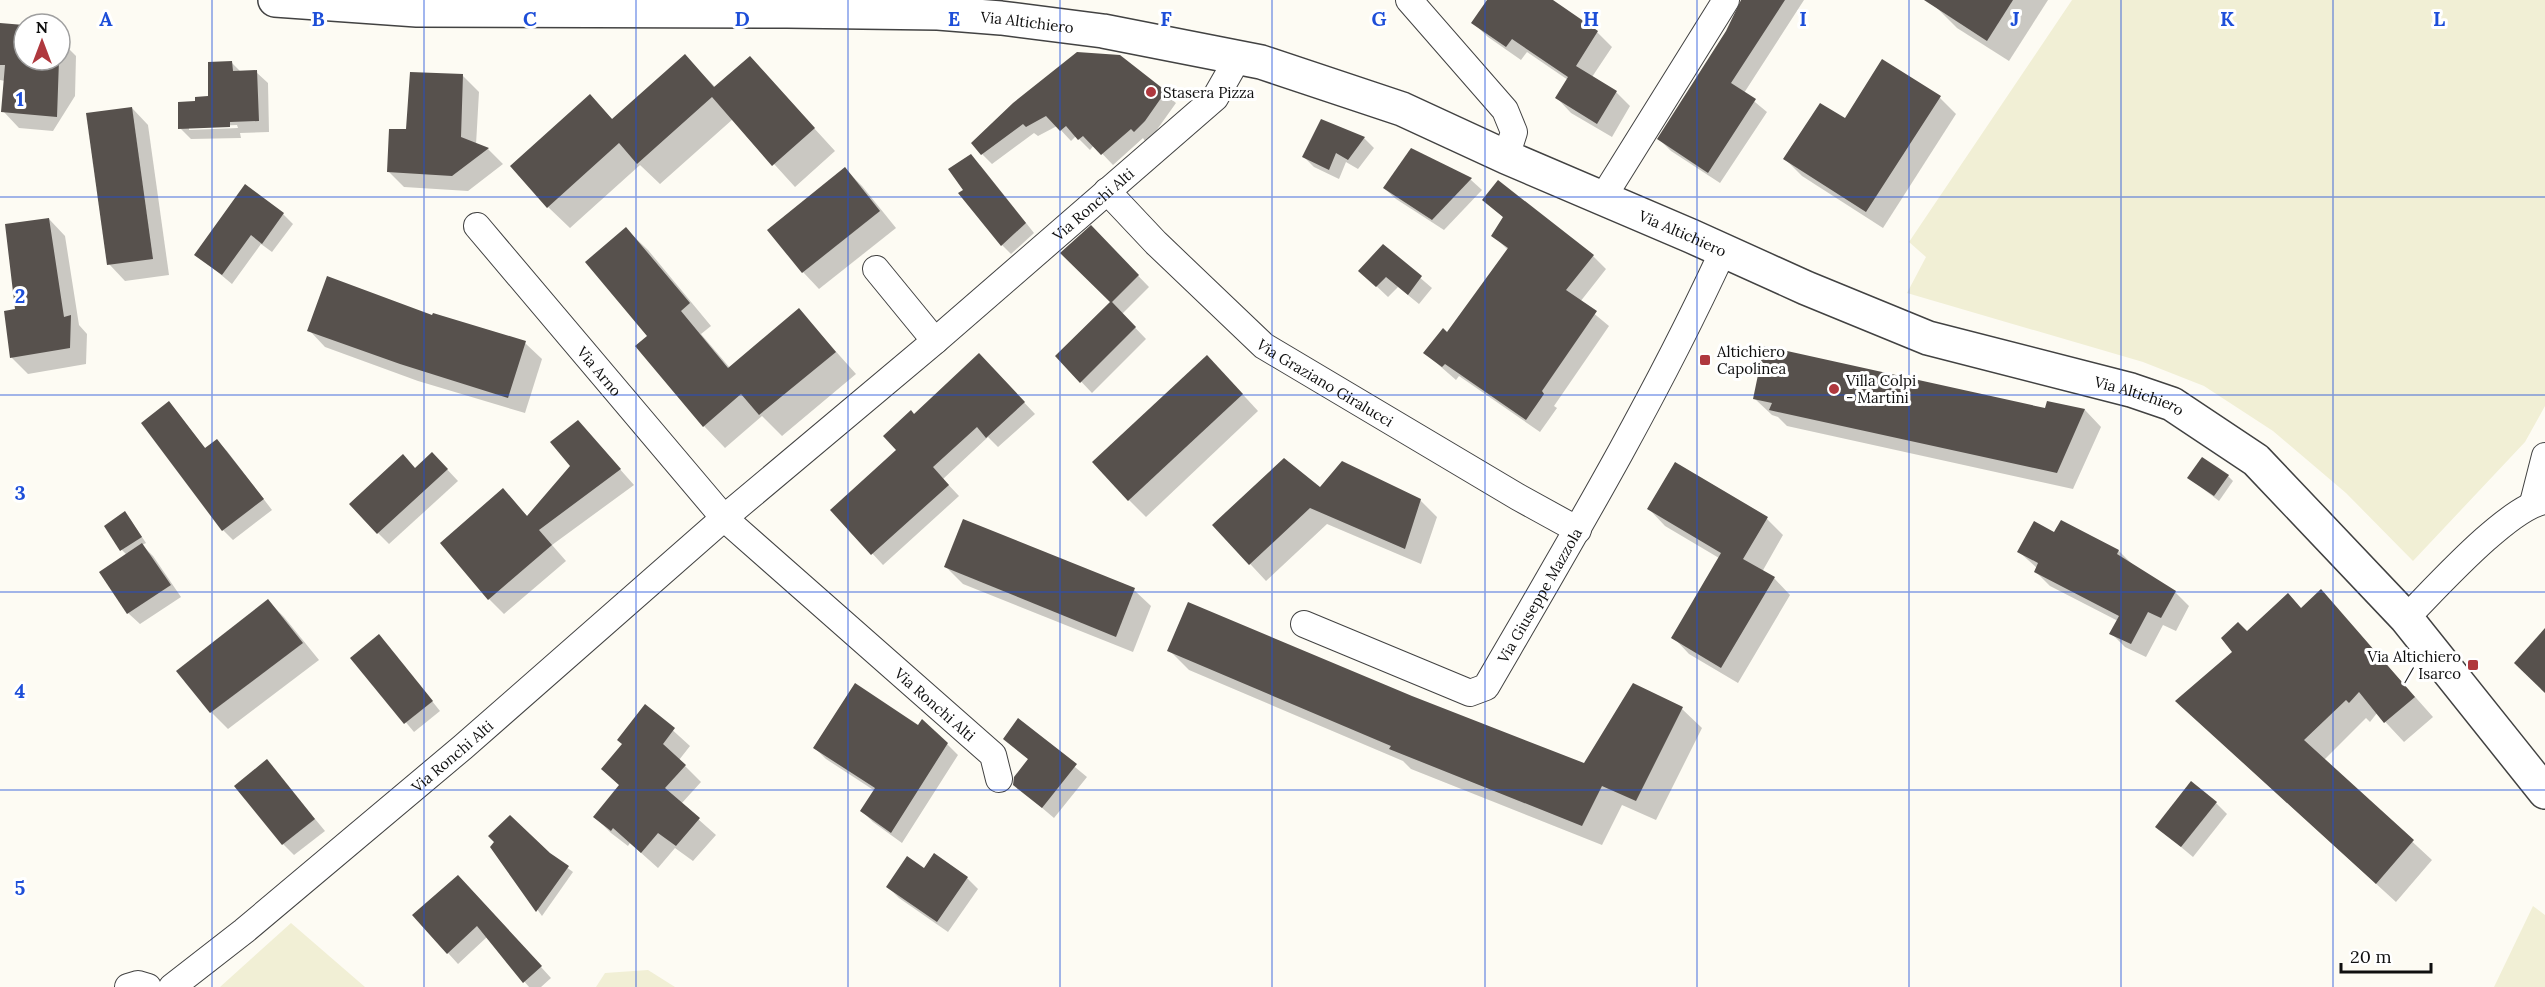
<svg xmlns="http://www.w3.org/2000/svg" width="2545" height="987" viewBox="0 0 2545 987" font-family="Lora,serif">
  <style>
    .farmland { fill: #f1efd5 }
    .shadow { fill: #0003; fill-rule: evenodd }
    .building { fill: #57514d }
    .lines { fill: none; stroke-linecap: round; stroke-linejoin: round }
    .minor-casing { stroke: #424242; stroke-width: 28 }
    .tertiary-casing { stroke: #424242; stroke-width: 36 }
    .minor { stroke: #fff; stroke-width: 26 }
    .tertiary { stroke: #fff; stroke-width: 33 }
    .grid { fill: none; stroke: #1d4ed8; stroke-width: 1.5; stroke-opacity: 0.55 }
    .poi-dot { fill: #af383e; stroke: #fff; stroke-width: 2 }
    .labels { text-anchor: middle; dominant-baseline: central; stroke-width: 6; stroke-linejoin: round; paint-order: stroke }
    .street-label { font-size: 15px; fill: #0f0f0f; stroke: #fff }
    .poi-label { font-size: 15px; fill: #0f0f0f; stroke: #fff; text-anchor: start }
    .grid-label { font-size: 20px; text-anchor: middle; font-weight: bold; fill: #1d4ed8; stroke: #fff; stroke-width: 6; stroke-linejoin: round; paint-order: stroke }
  </style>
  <rect width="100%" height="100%" fill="#fdfbf3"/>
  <g class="farmland">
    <polygon points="2072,0 2545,0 2545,406 2525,442 2413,561 2346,493 2273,431 2204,386 2143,362 1907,293 1926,257 1909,242"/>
    <polygon points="2533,906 2545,915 2545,987 2494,987"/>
    <polygon points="291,923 365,987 220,987"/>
    <polygon points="648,970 675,987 596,987 605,973"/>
  </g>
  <g class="shadow">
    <polygon points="1489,0 1550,0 1597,32 1612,47 1592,77 1616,92 1630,106 1612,137 1571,113 1557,98 1568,80 1527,52 1521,60 1488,37 1473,23"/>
    <polygon points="1742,0 1804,0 1744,93 1767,112 1720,183 1671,151 1659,139 1728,31"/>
    <polygon points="1939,0 2048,0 2009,61 1957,28 1935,6"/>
    <polygon points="0,25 24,26 24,60 60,60 60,40 76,56 75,96 53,131 19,128 3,111 5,81 0,80"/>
    <polygon points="685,56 716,88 750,58 835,151 795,187 733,119 660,184 640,165 570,228 548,207 590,96 613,120"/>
    <polygon points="1119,56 1176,103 1156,131 1145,141 1143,138 1113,165 1094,145 1090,150 1076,136 1071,141 1057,126 1038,136 1034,133 992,164 982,154 1014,104"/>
    <path d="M232 63 241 72H256L268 83 269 132 240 133 241 138 191 139 180 128 209 98ZM237 125 238 128 189 130V127Z"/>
    <polygon points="463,76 479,92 476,145 488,149 503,164 468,191 404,187 388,171 408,131"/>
    <polygon points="1940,98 1956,114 1883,228 1802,176 1785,159 1845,120"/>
    <polygon points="132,108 148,125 169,275 125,281 109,264"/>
    <polygon points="1322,121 1364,138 1374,148 1358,169 1346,162 1339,179 1314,167 1304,157"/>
    <polygon points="1411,150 1471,180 1482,190 1444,230 1396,199 1384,188"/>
    <polygon points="980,165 1034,233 1011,254 1002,245 966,190"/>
    <polygon points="845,169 862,186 896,228 819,289 803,272"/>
    <polygon points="1484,200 1593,256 1606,269 1580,302 1609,326 1554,406 1557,408 1540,432 1459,376 1456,380 1425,353 1447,334 1508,250 1493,235 1504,218"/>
    <polygon points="283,214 293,224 272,252 261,244 232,284 196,254"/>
    <polygon points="49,219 65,236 79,325 87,334 86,364 28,374 12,358 17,311"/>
    <polygon points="1091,227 1149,287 1122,314 1146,339 1092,393 1057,356 1112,302"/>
    <polygon points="626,229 648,250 711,326 701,334 730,368 799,310 856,374 782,436 762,416 725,448 704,426 649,337"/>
    <polygon points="1383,246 1432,288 1419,304 1398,287 1388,297 1371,281"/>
    <polygon points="433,317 525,343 542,359 525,413 418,381 325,347 309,330"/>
    <polygon points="990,366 1035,414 998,447 988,437 943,479 959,496 883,565 832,510 898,450 914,415"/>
    <polygon points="1223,373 1258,411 1146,517 1129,500"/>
    <polygon points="1755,399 2046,410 2048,402 2085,410 2101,427 2073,489 1787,426 1778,417 1772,415"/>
    <polygon points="169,403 206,449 217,441 227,451 272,510 233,540 223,530"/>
    <polygon points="578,422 634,485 552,545 566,561 504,614 489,599 503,491 528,517 572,466"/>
    <polygon points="443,465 458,481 389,544 378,533 416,469"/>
    <polygon points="2228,476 2233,481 2219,501 2189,478"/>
    <polygon points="1321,489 1420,500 1437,517 1421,564 1327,524 1266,581 1214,525"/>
    <polygon points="1649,509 1767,519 1783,535 1762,572 1774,578 1790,595 1738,683 1689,654 1673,637 1719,558 1665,526"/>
    <polygon points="130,519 146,543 142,545 153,556 181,597 140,624 128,613 101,573 127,555 122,550"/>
    <polygon points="2062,522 2119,551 2133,565 2175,592 2189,606 2176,631 2163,625 2146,657 2125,647 2111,633 2118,621 2050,586 2036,572 2037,568 2019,552 2055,534"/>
    <polygon points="946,567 1134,590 1151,606 1133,652 963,584"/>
    <polygon points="2321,591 2433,717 2404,742 2377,713 2370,722 2366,718 2324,760 2432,860 2396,902 2177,702 2234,652 2247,633 2302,609"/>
    <polygon points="268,601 284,617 319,660 228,729 211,712 178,671"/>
    <polygon points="387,645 440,711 414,732 352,658"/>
    <polygon points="1169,650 1411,697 1585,765 1682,709 1702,728 1656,820 1622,805 1602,845 1411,769 1403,761 1189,670"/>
    <polygon points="646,706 690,746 679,760 701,782 681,804 716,835 693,861 675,848 658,868 630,843 628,846 611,833 595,817 620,786 603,769 624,745"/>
    <polygon points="1018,720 1087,777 1054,818 1014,784 1029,760 1005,739"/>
    <polygon points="947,744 958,755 902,843 873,822 862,811 875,791 826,759 815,748"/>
    <polygon points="267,761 325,831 294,855 283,844"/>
    <polygon points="2216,803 2227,814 2193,857 2157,827"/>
    <polygon points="492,847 549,854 573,872 542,916"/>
    <polygon points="924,870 967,878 978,889 948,932 899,898 888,887"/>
    <polygon points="469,888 551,978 541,987 529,987 487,937 458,964 448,953"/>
  </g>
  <g class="building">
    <polygon points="1487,0 1553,0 1598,31 1576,66 1617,91 1597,124 1555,98 1568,77 1512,39 1506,47 1471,23"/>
    <polygon points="1741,0 1785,0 1731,83 1756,99 1708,173 1657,139 1726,31"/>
    <polygon points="1924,0 2013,0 1987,41"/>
    <polygon points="0,23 24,25 24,60 59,60 57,117 1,112 5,65 0,65"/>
    <polygon points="1077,52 1120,55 1166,91 1145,121 1134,132 1131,129 1101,155 1083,136 1078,140 1066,126 1060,131 1046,116 1026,127 1023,124 981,155 971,143 1013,103"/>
    <polygon points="685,54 714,87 750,56 815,128 772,166 712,97 637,164 619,143 547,208 510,166 590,94 612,119"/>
    <polygon points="1882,59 1941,96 1866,212 1783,159 1820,103 1845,118"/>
    <polygon points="232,61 233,71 257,70 259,121 230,122 230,127 178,129 178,102 195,101 195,97 208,96 208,62"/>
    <polygon points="410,72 463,74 461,137 489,148 452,176 387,172 389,129 406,129"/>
    <polygon points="132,107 153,259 107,265 86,113"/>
    <polygon points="1321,119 1365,137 1348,160 1336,153 1329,170 1302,157"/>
    <polygon points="1411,148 1472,178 1432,220 1383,188"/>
    <polygon points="971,154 1026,223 1001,246 958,193 963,190 948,169"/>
    <polygon points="845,167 880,211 802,273 767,230"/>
    <polygon points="1498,180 1594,255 1566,290 1597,311 1542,391 1544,394 1526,420 1445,364 1442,367 1423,353 1443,328 1447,332 1508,248 1491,236 1503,217 1482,200"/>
    <polygon points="245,184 284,213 262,244 251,235 222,275 194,255"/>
    <polygon points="49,218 64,317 71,315 70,348 10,358 4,311 15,309 5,224"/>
    <polygon points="1091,225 1139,275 1112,302 1136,327 1080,383 1055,356 1110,302 1060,253"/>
    <polygon points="626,227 690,303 681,311 728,368 799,308 836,352 759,415 741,394 703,427 635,346 647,336 585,262"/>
    <polygon points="1383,244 1422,276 1408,295 1386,277 1376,287 1358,271"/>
    <polygon points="327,276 432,315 433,313 526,341 508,398 400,364 307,331"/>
    <polygon points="1764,346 2045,408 2047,401 2085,409 2057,473 1769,410 1772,403 1753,399"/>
    <polygon points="979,353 1025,402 986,438 977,427 933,467 949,485 871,555 830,510 896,450 883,436 911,410 914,414"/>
    <polygon points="1207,355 1243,394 1128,501 1092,462"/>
    <polygon points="169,401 205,448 217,439 264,499 222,531 141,423"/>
    <polygon points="578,420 621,469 539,530 552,545 488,600 440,543 503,488 527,516 570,466 550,442"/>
    <polygon points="432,452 448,469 377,534 349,504 403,454 415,468"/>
    <polygon points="2202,457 2229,475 2214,496 2187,478"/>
    <polygon points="1284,458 1320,487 1342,461 1421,499 1405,549 1310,508 1249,565 1212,525"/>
    <polygon points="1675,462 1768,517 1743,559 1775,577 1721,668 1671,638 1721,553 1647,509"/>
    <polygon points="125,511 142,537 120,551 104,526"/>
    <polygon points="963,519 1135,588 1116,637 944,567"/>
    <polygon points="2061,520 2119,550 2117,554 2176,591 2161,618 2148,612 2131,644 2109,634 2119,616 2034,572 2038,563 2017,552 2034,521 2054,532"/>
    <polygon points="142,543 171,585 127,614 99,572"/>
    <polygon points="2321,589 2415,697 2384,723 2359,692 2349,703 2346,700 2304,740 2414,840 2376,884 2175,701 2232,652 2221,638 2238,622 2247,631 2288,593 2301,608"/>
    <polygon points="268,599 303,643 210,713 176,671"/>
    <polygon points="1188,602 1412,696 1584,763 1633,683 1683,707 1636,801 1602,786 1582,826 1389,749 1391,746 1167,651"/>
    <polygon points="2545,628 2545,693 2514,663"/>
    <polygon points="379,634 433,701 404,724 350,658"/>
    <polygon points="855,683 918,725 922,719 948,743 891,833 860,811 875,788 813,748"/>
    <polygon points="645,704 675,728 663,744 686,765 665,788 700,818 676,846 658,833 641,853 613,828 611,831 593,817 619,785 601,769 622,744 617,740"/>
    <polygon points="1018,718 1077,764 1042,808 1013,785 1014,777 1028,759 1003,739"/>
    <polygon points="267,759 315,819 282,845 234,786"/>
    <polygon points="2191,781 2217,802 2181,847 2155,827"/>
    <polygon points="510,815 550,853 569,866 536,912 490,847 494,842 488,836"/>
    <polygon points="934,853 968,877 937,922 886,887 907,856 924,868"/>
    <polygon points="458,875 542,966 523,983 477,926 447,954 412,915"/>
  </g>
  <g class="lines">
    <g class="minor-casing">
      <g id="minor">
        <polyline points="1409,0 1505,110 1514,132 1506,157"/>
        <path id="s1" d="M1107 191 1156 243 1264 346 1518 497 1578 530"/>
        <polyline points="1602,199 1726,0"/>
        <path id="s2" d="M477 226 724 518 993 755 999 779"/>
        <polyline points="876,269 935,341"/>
        <polyline points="2533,503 2545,456"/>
        <path d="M2406 618C2435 589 2508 507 2545 501"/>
        <path id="s3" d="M1304 624 1470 693 1486 687C1569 544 1654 401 1723 251"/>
        <polyline points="128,987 138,984 148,987"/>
        <path id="s4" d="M172 987 244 931 463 747 724 518 935 341 1215 98 1231 70 1234 56"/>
      </g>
    </g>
    <g class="tertiary-casing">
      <g id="tertiary">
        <path id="s5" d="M275 0 417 10 787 11 938 13 1001 18 1103 31 1261 62 1402 109 1506 157 1691 236 1806 288 1928 338 2131 390 2172 404 2256 460 2406 618 2545 792"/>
      </g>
    </g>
    <use href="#minor" class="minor"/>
    <use href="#tertiary" class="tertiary"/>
  </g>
  <path class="grid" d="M212 0V987M424 0V987M636 0V987M848 0V987M1060 0V987M1272 0V987M1485 0V987M1697 0V987M1909 0V987M2121 0V987M2333 0V987M0 197H2545M0 395H2545M0 592H2545M0 790H2545"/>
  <g class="poi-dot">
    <circle cx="1151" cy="92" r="6"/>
    <rect x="1699" y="354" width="12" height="12" rx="3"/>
    <circle cx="1834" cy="389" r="6"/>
    <rect x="2467" y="659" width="12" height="12" rx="3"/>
  </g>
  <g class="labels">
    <g class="street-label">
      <text stroke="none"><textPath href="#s5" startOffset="753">Via Altichiero</textPath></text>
      <text stroke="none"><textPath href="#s4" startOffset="1209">Via Ronchi Alti</textPath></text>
      <text stroke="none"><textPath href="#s5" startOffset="1446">Via Altichiero</textPath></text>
      <text stroke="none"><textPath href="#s2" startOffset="190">Via Arno</textPath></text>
      <text stroke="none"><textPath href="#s1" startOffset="292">Via Graziano Giralucci</textPath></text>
      <text stroke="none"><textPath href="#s5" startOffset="1932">Via Altichiero</textPath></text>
      <text stroke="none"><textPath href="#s3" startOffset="303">Via Giuseppe Mazzola</textPath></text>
      <text stroke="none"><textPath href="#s2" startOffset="664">Via Ronchi Alti</textPath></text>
      <text stroke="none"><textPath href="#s4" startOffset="363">Via Ronchi Alti</textPath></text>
    </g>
    <g class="poi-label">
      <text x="1163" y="92">Stasera Pizza</text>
      <text x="1717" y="351">Altichiero<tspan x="1717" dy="17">Capolinea</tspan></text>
      <text x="1846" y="380">Villa Colpi<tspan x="1846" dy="17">- Martini</tspan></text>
      <text x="2461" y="656" text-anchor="end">Via Altichiero<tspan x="2461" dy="17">/ Isarco</tspan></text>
    </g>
  </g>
  <g class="grid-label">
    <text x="106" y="26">A</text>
    <text x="318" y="26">B</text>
    <text x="530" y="26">C</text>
    <text x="742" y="26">D</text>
    <text x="954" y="26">E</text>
    <text x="1166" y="26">F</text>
    <text x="1379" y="26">G</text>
    <text x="1591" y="26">H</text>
    <text x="1803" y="26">I</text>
    <text x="2015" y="26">J</text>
    <text x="2227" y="26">K</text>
    <text x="2439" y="26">L</text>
    <text x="20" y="106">1</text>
    <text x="20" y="303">2</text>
    <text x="20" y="500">3</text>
    <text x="20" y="698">4</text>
    <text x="20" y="895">5</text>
  </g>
  <g transform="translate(42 42)"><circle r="28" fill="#ffffff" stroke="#9f9f9f" stroke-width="1.5"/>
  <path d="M0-4.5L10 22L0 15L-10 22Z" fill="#af383e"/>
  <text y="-9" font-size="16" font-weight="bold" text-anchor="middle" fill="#0f0f0f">N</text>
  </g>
  <path d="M2341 963v9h90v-9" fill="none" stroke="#0f0f0f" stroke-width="3"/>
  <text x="2350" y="963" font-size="18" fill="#0f0f0f" stroke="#ffffff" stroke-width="4.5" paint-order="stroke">20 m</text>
</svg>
